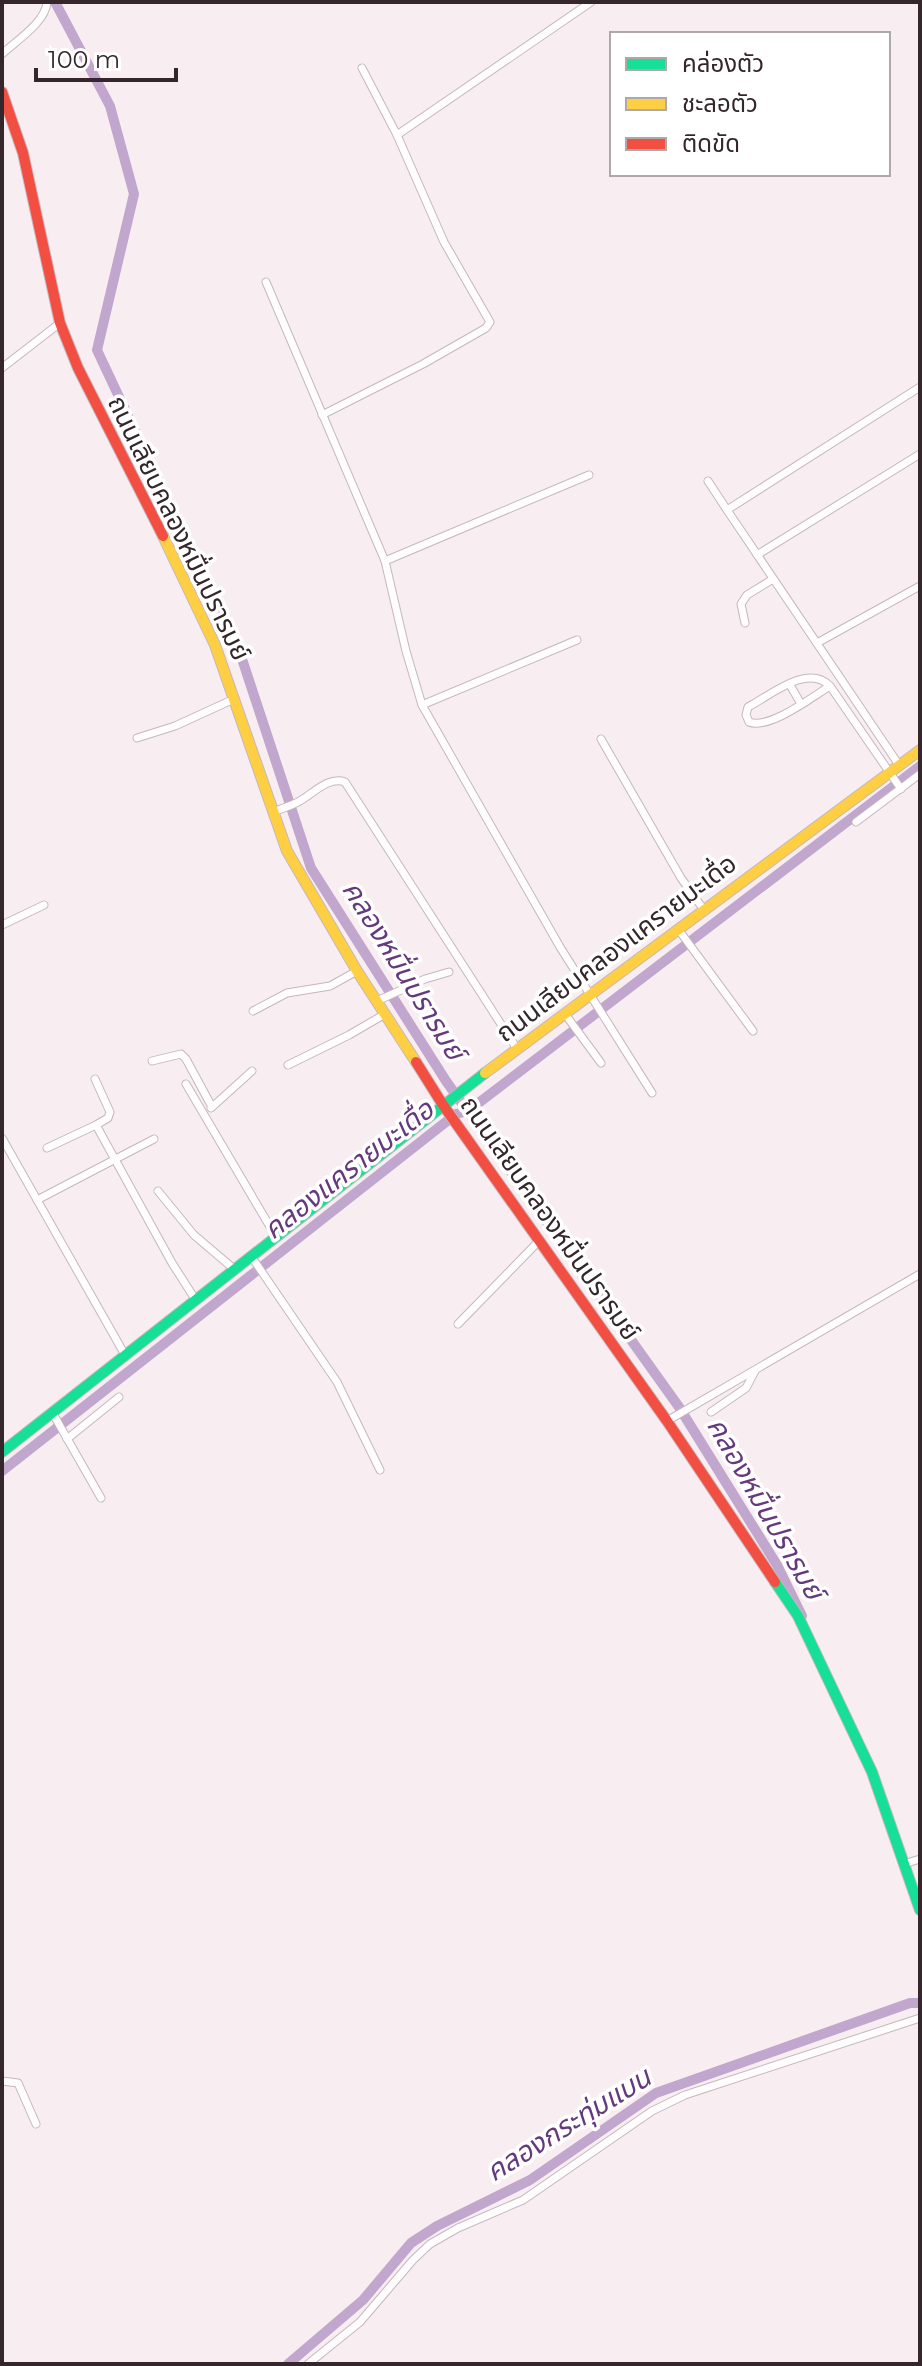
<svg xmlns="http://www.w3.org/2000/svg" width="922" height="2366" viewBox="0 0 922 2366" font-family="Montserrat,'Noto Sans Thai',sans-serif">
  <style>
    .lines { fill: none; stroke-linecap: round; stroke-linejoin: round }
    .canal { stroke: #c1a6cd; stroke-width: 10 }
    .street-casing { stroke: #c4b8bc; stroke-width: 9 }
    .fast-casing { stroke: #c4b8bc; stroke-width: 12 }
    .slow-casing { stroke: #c4b8bc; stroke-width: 12 }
    .jam-casing { stroke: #c4b8bc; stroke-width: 12 }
    .street { stroke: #fefcfd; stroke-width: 7 }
    .fast { stroke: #16e098; stroke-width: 10 }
    .slow { stroke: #ffcf43; stroke-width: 10 }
    .jam { stroke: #f24e42; stroke-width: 10 }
    .labels { text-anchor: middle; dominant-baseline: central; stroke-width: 7; stroke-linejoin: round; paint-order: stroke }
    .street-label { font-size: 26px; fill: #35262b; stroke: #fff }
    .water-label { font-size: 28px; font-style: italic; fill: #65397d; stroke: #fff }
  </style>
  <rect width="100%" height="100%" fill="#f8eef1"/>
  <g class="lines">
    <g class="canal">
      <polyline points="55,2 110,106 134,194 97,350 242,659 311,868 446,1081 679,1407 777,1565 802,1616"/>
      <polyline points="2,1471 456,1114 468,1111 920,766"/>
      <polyline points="288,2364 363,2300 411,2243 437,2226 530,2180 656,2093 910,2003 920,2003"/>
    </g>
    <g class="street-casing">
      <g id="street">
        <path d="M2 54C16 41 46 22 47 2"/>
        <polyline points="397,135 591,2"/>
        <polyline points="266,282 385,561 406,651 422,705 560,947 652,1093"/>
        <polyline points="2,368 60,323"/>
        <polyline points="322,415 423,364 486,328 490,322 444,242 397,135 362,68"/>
        <polyline points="708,481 727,510"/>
        <polyline points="757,555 920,454"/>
        <polyline points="385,561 589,475"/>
        <polyline points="745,623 741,604 747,595 773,579"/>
        <polyline points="817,643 920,586"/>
        <polyline points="790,685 801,704"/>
        <path d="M830 686C812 697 769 730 749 722L746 715 748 707C771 695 808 663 830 686L901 789"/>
        <polyline points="422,705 577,640"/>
        <polyline points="137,738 175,726 234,699"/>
        <polyline points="601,739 681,878 704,910"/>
        <polyline points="899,765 727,510 920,387"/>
        <path d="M273 812C281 809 290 806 298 802 313 794 328 776 345 782L517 1049"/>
        <polyline points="856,822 920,774"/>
        <polyline points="2,925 44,905"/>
        <polyline points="678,929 753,1031"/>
        <polyline points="377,1001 425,979 449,972"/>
        <polyline points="253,1011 287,993 330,986 357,971"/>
        <polyline points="565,1014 601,1063"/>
        <polyline points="152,1061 181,1054 186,1059 212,1107"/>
        <polyline points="288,1065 349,1035 385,1014"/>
        <polyline points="95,1079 110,1112 108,1118 96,1125 172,1263 195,1299"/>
        <polyline points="186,1084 276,1237"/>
        <polyline points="211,1108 252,1071"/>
        <polyline points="2,1138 125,1355"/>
        <polyline points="47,1148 96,1125"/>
        <polyline points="158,1191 194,1235 234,1269"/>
        <polyline points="37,1200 154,1139"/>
        <polyline points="251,1256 337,1382 380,1470"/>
        <polyline points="458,1324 539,1241"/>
        <polyline points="52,1412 101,1498"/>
        <polyline points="711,1412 746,1388 755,1371"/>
        <polyline points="667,1421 920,1274"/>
        <polyline points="67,1439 119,1397"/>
        <polyline points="907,1863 920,1859"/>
        <polyline points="2,2081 18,2083 36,2124"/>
        <polyline points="308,2364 360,2322 413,2260 430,2244 458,2228 523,2200 652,2111 685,2095 920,2018"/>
      </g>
    </g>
    <g class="fast-casing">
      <g id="fast">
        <polyline points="2,1452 485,1073"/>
        <polyline points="775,1582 798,1616 872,1772 920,1910"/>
      </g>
    </g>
    <g class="slow-casing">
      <g id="slow">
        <polyline points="163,536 215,645 287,851 357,971 416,1062"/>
        <polyline points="485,1073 920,750"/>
      </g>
    </g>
    <g class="jam-casing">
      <g id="jam">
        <polyline points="2,92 23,153 60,323 78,368 163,536"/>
        <polyline points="416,1062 443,1105 667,1421 775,1582"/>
      </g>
    </g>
    <use href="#street" class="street"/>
    <use href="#fast" class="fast"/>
    <use href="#slow" class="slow"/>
    <use href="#jam" class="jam"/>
  </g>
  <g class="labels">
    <g class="street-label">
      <text transform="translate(179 528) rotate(64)">ถนนเลียบคลองหมื่นปรารมย์</text>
      <text transform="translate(616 948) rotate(-37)">ถนนเลียบคลองแครายมะเดื่อ</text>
      <text transform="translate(550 1218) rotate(55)">ถนนเลียบคลองหมื่นปรารมย์</text>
    </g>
    <g class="water-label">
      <text transform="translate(404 970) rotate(58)">คลองหมื่นปรารมย์</text>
      <text transform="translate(348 1169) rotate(-38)">คลองแครายมะเดื่อ</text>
      <text transform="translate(766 1508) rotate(60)">คลองหมื่นปรารมย์</text>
      <text transform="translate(568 2124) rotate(-32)">คลองกระทุ่มแบน</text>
    </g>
  </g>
  <rect width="922" height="2366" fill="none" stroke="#35262b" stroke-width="8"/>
  <rect x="610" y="32" width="280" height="144" fill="#ffffff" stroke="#aea8aa" stroke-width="2"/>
  <rect x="626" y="58" width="40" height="12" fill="#16e098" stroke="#aea8aa" stroke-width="2"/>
  <text x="682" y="72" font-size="24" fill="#35262b">คล่องตัว</text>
  <rect x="626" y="98" width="40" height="12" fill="#ffcf43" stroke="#aea8aa" stroke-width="2"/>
  <text x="682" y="112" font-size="24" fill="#35262b">ชะลอตัว</text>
  <rect x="626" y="138" width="40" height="12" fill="#f24e42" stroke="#aea8aa" stroke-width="2"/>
  <text x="682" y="152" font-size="24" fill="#35262b">ติดขัด</text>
  <path d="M36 68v12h140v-12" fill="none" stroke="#35262b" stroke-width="4"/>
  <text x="48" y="68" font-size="24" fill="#35262b" stroke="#ffffff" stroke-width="6" paint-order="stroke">100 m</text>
</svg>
